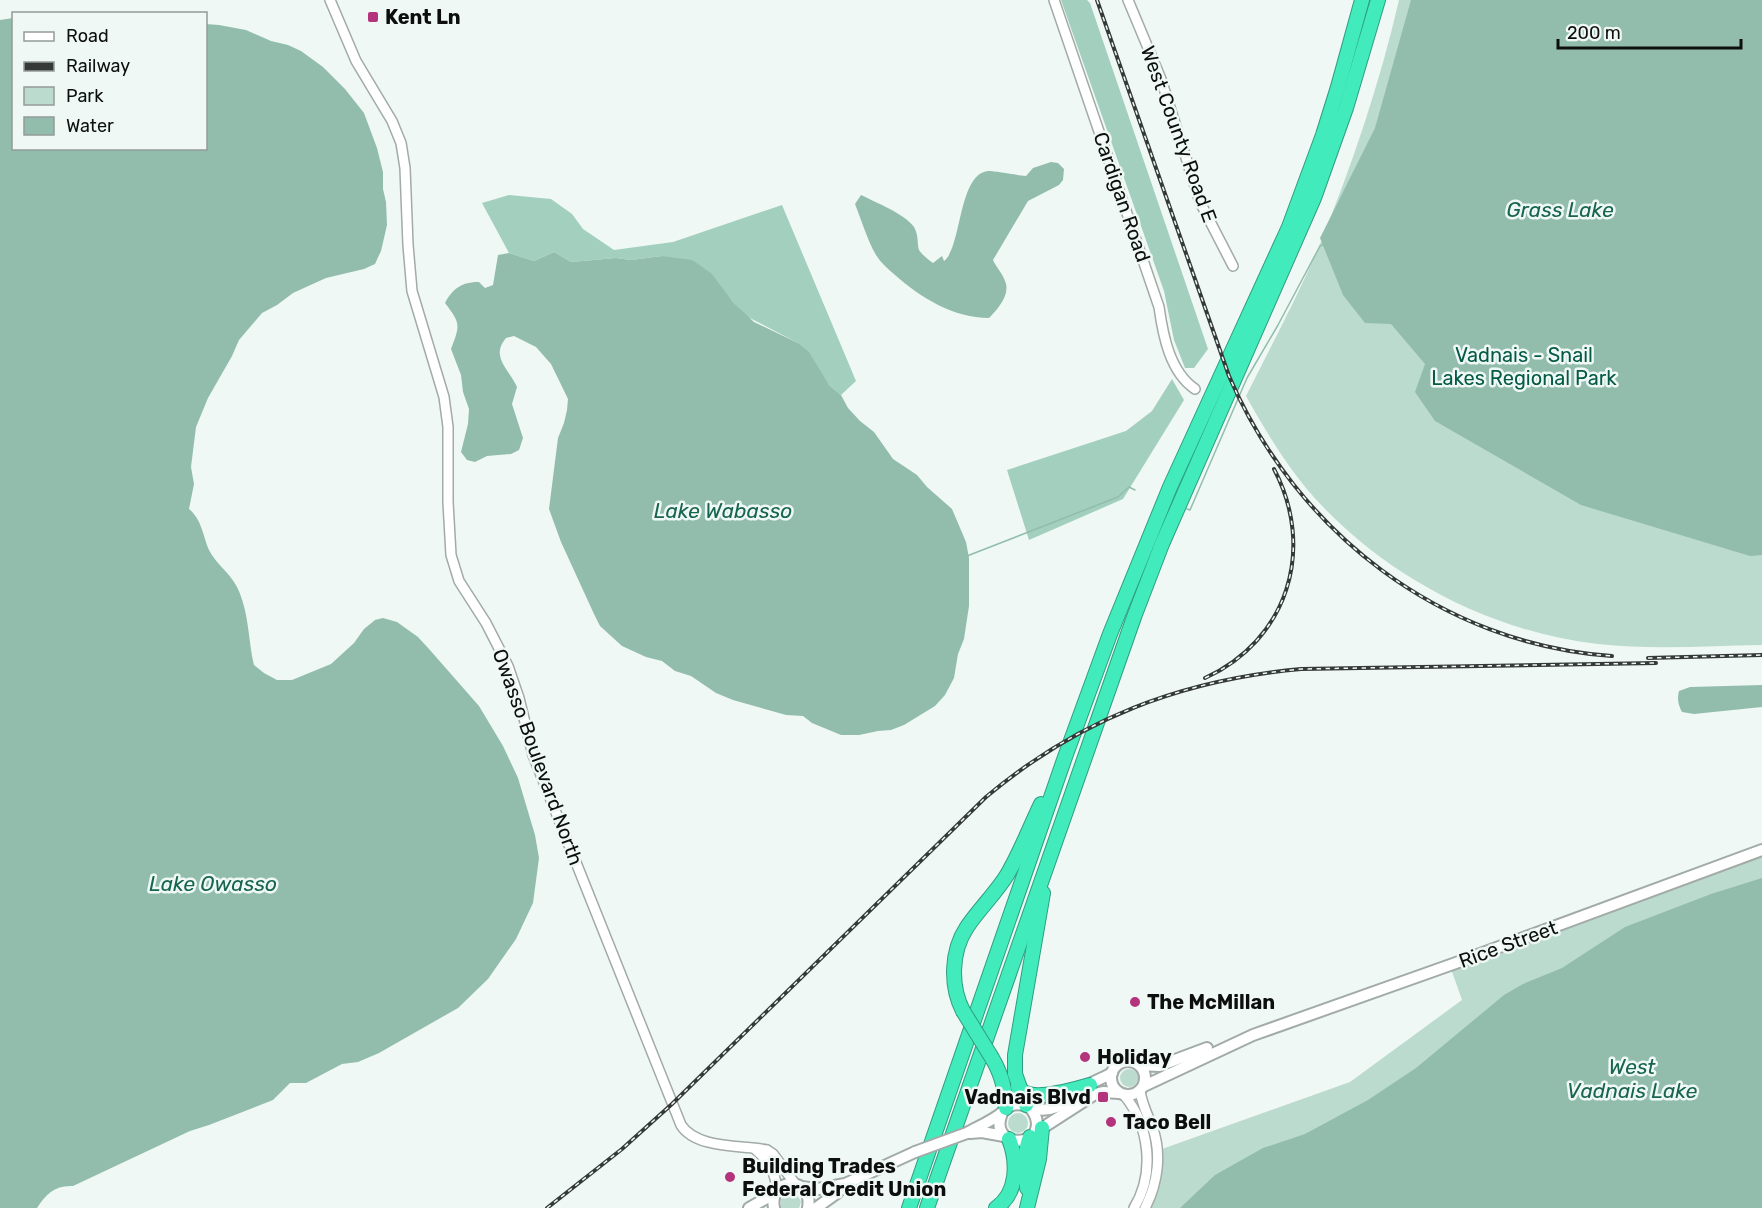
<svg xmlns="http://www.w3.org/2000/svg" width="1762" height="1208" viewBox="0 0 1762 1208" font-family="Rubik,sans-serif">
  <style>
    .green { fill: #bbdbce }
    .forest { fill: #a3cfbe }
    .water { fill: #92bdac }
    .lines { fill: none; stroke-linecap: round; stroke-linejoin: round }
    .stream { stroke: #92bdac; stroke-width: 1.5 }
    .tertiary-casing { stroke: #a2aba7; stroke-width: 12 }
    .secondary-casing { stroke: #a2aba7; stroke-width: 14 }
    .motorway-casing { stroke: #2f9e7f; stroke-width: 16 }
    .tertiary { stroke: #fff; stroke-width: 9 }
    .secondary { stroke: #fff; stroke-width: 10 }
    .motorway { stroke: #42ebbc; stroke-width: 14 }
    .rail-casing { stroke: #353a38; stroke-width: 4 }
    .rail { stroke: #eff8f5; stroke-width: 1.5; stroke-dasharray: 4.5; stroke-linecap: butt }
    .secondary-bridge-casing { stroke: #a2aba7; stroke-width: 14; stroke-linecap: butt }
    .motorway-bridge-casing { stroke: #2f9e7f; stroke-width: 16; stroke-linecap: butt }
    .secondary-bridge { stroke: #fff; stroke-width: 10 }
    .motorway-bridge { stroke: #42ebbc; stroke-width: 14 }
    .poi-dot { fill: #b4337d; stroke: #eff8f5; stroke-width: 2 }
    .labels { text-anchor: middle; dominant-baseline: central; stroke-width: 5; stroke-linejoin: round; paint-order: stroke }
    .poi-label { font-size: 20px; font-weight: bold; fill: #0c0f0e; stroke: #eff8f5; text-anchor: start }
    .street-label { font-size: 20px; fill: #0c0f0e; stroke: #eff8f5 }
    .park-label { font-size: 20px; fill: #045a45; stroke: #eff8f5 }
    .water-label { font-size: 21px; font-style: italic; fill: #17644f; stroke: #eff8f5 }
  </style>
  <rect width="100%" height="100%" fill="#eff8f5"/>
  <g class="green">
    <path d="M1399 0H1762V645C1707 646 1652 650 1598 644 1488 632 1377 572 1306 488 1283 460 1264 428 1246 396 1271 346 1298 296 1320 244 1352 165 1380 83 1399 0Z"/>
    <polygon points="1762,855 1762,1208 1149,1208 1160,1174 1162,1149 1350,1082 1462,1000 1451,969"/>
    <circle cx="1129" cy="1078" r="9"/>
    <circle cx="1018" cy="1123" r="10"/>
    <polygon points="789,1192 798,1196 801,1202 799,1208 781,1208 781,1199"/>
  </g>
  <g class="forest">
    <polygon points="1061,0 1087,0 1090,3 1208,349 1194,368 1185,368 1174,340 1164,291"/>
    <polygon points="509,195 551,199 572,214 583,229 614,250 673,242 782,205 856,381 841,395 829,385 798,343 748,317 732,301 662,256 631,260 616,258 571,262 554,252 534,261 509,253 482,203"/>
    <polygon points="1172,379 1184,400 1123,499 1029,540 1007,470 1126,431 1152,411"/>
  </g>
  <g class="water">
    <polygon points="1411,0 1762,0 1762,555 1750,556 1581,505 1435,421 1415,392 1425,364 1391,324 1365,323 1343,295 1320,238 1375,128"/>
    <path d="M13 18 14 148H206V24L219 25 246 30 271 41 288 45 301 51 323 67 345 89 364 113 377 148 383 172V189L386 202 387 225 381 251 375 264 364 269 326 278 293 293 277 305 262 313 239 340 232 356 208 398 196 427 191 467 194 484 189 509C202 520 203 536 209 550 216 564 230 573 237 587 249 611 248 639 254 665L264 673 277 680H292L331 664 354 643 364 629 375 620 383 618 397 622 418 637 429 649 479 706 503 746 518 778 535 835 539 858 533 903 516 939 488 979 458 1008 379 1053 358 1062 342 1064 306 1083H290L273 1100 209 1125 190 1131 73 1186C55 1185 46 1194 37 1208H0V20Z"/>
    <path d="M1051 162 1058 163 1064 169 1063 180 1059 185 1028 201 993 260C996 267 1003 274 1005 281 1011 294 998 309 989 318 954 318 921 298 895 275 888 269 881 263 876 255 868 242 861 219 855 204L861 195C875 202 905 214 914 227 919 236 917 244 919 250 922 255 929 260 933 263L942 256 944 261C962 248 958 174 988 171 996 171 1016 175 1026 176L1033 168Z"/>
    <path d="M554 252 571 262 616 258 631 260 662 256 692 260 701 266 712 274 732 301 754 322 798 343 809 352 829 385 841 395 848 408 860 421 874 432 893 459 917 475 927 487 952 509 966 542 969 558V606L964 639 958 654 954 678 945 695 935 706 904 725 891 730 878 731 859 735H841L812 723 803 716 786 715 733 700 716 693 691 676 675 671 662 661 646 657 622 646 600 626 594 614 561 542 549 509 558 438 564 423 567 410 568 399 551 364 536 347 514 336 506 338C490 357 509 369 517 387L512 404 523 438 519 450 511 454 487 456 475 462 467 460 461 452 468 424 469 409 463 392 461 375 451 349C460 325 461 324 445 303 453 288 462 282 479 282L485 288 493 285 498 255 509 253 534 261Z"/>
    <path d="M1762 685V707L1694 714 1682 712C1678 704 1677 699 1679 691L1690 687Z"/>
    <polygon points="1762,878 1762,1208 1180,1208 1215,1175 1263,1148 1305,1134 1368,1100 1416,1068 1504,995 1523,984 1562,968 1625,927 1711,894"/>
  </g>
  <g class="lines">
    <g class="stream">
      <polyline points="1187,509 1190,510 1247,378 1278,325 1320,246 1324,244"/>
      <polyline points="967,556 1118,497 1129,487 1135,490"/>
    </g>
    <g class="tertiary-casing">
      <g id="tertiary">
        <path d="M330 0 356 61 392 121 401 143 405 168 408 245 412 291 444 397 448 427V502L451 555 459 581 486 623 508 666 519 698 533 755 681 1125C696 1149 742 1145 767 1150L773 1154 796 1185"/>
        <path d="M1054 0 1159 307C1163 336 1170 372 1195 389"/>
        <polyline points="1128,0 1161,79 1200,202 1233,266"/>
        <path d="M1140 1091C1142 1104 1147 1114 1152 1126 1162 1153 1158 1183 1145 1208"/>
        <path d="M1124 1095C1150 1126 1155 1174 1134 1208"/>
        <path d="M755 1149C769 1161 775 1171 777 1190"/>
      </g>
    </g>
    <g class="secondary-casing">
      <g id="secondary">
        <circle cx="1128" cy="1078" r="17"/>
        <polyline points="1140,1065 1159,1066 1207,1048"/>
        <polyline points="1144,1086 1253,1035 1453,964 1762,850"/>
        <path d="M1030 1108C1057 1116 1070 1097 1090 1084 1097 1080 1105 1077 1112 1073"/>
        <polyline points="1036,1132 1095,1094 1103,1092 1119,1093"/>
        <path d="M967 1133C978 1127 989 1122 999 1115 1003 1112 1006 1108 1010 1106 1014 1104 1019 1104 1024 1105 1030 1106 1034 1112 1036 1118 1045 1149 987 1149 1002 1113"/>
        <polyline points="970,1133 982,1132 1004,1136"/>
        <polyline points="801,1187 818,1189 845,1184 915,1152"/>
        <polyline points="749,1208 774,1194"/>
        <path d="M774 1208C768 1176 814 1176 808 1208"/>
        <polyline points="816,1208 837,1193 844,1185"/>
      </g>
    </g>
    <g class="motorway-casing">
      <g id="motorway">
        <path d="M963 1011C950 986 951 951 967 927 979 909 995 894 1007 875 1020 853 1030 827 1041 804"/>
        <path d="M992 1058C1002 1075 1005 1089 1006 1108"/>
        <path d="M1018 1087C1020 1089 1023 1092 1026 1093 1040 1100 1075 1089 1090 1085"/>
        <polyline points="1026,1105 1015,1074 1015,1055 1043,893"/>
        <path d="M1027 1188C1027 1170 1023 1154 1030 1137"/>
        <polyline points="909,1208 1065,757 1110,634 1170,487 1289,227 1323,135 1338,87 1362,0"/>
        <polyline points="927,1208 1134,617 1162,544 1314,198 1346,108 1378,0"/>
        <path d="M996 1208C1018 1193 1018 1162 1009 1139"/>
        <polyline points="1027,1208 1039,1159 1042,1128"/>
      </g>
    </g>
    <use href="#tertiary" class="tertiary"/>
    <use href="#secondary" class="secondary"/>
    <use href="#motorway" class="motorway"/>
    <g class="rail-casing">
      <g id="rail">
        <path d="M1097 0 1229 376C1296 532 1441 644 1612 656"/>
        <polyline points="1648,658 1762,655"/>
        <path d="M1205 678C1288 640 1316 549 1274 469"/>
        <path d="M547 1208 622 1149 672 1104 986 797C1079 719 1181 680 1301 669L1656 663"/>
      </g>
    </g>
    <use href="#rail" class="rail"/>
    <g class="secondary-bridge-casing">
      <polyline id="secondary-bridge" points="915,1152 967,1133"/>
    </g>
    <g class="motorway-bridge-casing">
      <polyline id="motorway-bridge" points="963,1011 992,1058"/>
    </g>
    <use href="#secondary-bridge" class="secondary-bridge"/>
    <use href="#motorway-bridge" class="motorway-bridge"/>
  </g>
  <g class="poi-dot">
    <rect x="367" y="11" width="12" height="12" rx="3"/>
    <circle cx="1135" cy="1002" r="6"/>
    <circle cx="1085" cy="1057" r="6"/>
    <rect x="1097" y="1091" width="12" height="12" rx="3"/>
    <circle cx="1111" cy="1122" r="6"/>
    <circle cx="730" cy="1177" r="6"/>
  </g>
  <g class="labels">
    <g class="poi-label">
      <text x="385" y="17">Kent Ln</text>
      <text x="1147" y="1002">The McMillan</text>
      <text x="1097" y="1057">Holiday</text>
      <text x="1091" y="1097" text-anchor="end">Vadnais Blvd</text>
      <text x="1123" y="1122">Taco Bell</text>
      <text x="742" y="1166">Building Trades<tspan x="742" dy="23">Federal Credit Union</tspan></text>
    </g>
    <g class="street-label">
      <text transform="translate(1179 134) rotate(70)">West County Road E</text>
      <text transform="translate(1122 197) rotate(71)">Cardigan Road</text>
      <text transform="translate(538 757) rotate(70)">Owasso Boulevard North</text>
      <text transform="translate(1508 944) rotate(-20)">Rice Street</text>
    </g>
    <g class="park-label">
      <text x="1524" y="355">Vadnais - Snail<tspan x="1524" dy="23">Lakes Regional Park</tspan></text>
    </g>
    <g class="water-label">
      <text x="1560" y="209">Grass Lake</text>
      <text x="723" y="510">Lake Wabasso</text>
      <text x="213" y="883">Lake Owasso</text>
      <text x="1632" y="1066">West<tspan x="1632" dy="24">Vadnais Lake</tspan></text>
    </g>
  </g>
  <rect x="12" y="12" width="195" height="138" fill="#eff8f5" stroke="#949b99" stroke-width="1.5"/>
  <rect x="24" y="32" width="30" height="9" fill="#ffffff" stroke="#949b99" stroke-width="1.5"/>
  <text x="66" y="42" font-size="18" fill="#0c0f0e">Road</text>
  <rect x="24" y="62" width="30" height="9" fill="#353a38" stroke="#949b99" stroke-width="1.5"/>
  <text x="66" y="72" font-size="18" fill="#0c0f0e">Railway</text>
  <rect x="24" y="87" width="30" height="18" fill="#bbdbce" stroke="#949b99" stroke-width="1.5"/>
  <text x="66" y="102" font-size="18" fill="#0c0f0e">Park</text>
  <rect x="24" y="117" width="30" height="18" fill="#92bdac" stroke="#949b99" stroke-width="1.5"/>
  <text x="66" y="132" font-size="18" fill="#0c0f0e">Water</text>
  <path d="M1558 39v9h183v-9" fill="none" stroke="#0c0f0e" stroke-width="3"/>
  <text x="1567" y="39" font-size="18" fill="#0c0f0e" stroke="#eff8f5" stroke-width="4.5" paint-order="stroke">200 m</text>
</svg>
